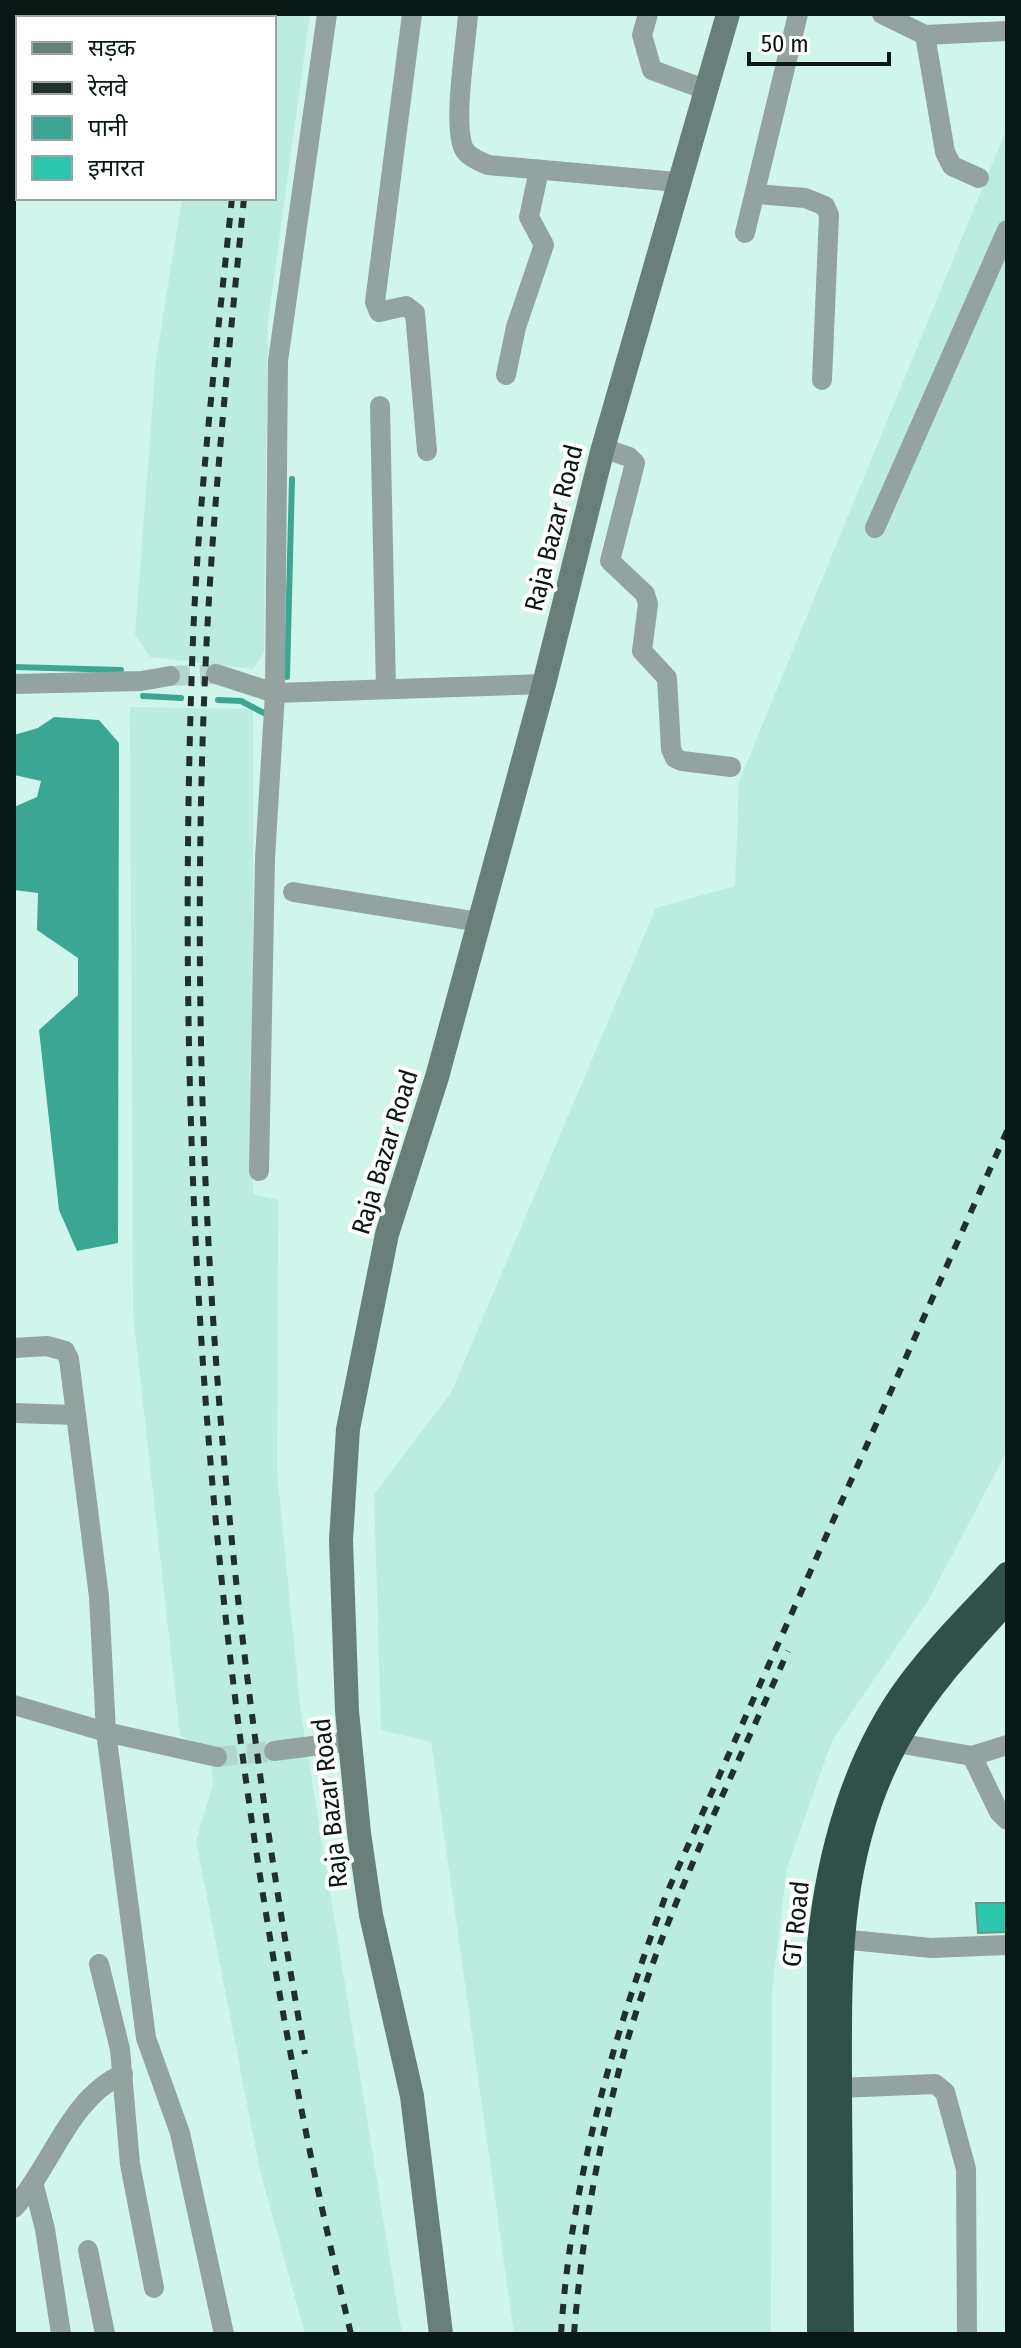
<svg xmlns="http://www.w3.org/2000/svg" width="1021" height="2348" viewBox="0 0 1021 2348" font-family="'Fira Sans Condensed','Noto Sans Devanagari',sans-serif">
  <style>
    .built { fill: #bcece0 }
    .water { fill: #3ba792 }
    .lines { fill: none; stroke-linecap: round; stroke-linejoin: round }
    .stream { stroke: #3ba792; stroke-width: 6 }
    .building { fill: #2cc6ac; stroke: #70938a; stroke-width: 2 }
    .street-tunnel { stroke: #b2d5cc; stroke-width: 20; stroke-dasharray: 20 10; stroke-linecap: butt }
    .street { stroke: #93a39f; stroke-width: 20 }
    .secondary { stroke: #69807a; stroke-width: 24 }
    .highway { stroke: #30514a; stroke-width: 24 }
    .rail { stroke: #20302d; stroke-width: 6; stroke-dasharray: 10 10; stroke-linecap: butt }
    .labels { text-anchor: middle; dominant-baseline: central; stroke-width: 8; stroke-linejoin: round; paint-order: stroke }
    .street-label { font-size: 26px; fill: #0a1815; stroke: #fff }
  </style>
  <rect width="100%" height="100%" fill="#d0f6ec"/>
  <g class="built">
    <polygon points="211,14 310,14 268,322 264,653 253,669 150,657 135,635 156,360 182,198 274,198 274,18 210,18"/>
    <polygon points="1007,128 1007,1451 929,1599 832,1741 787,1868 772,1990 771,2334 514,2334 431,1742 381,1730 374,1494 451,1393 656,908 735,886 739,782"/>
    <polygon points="130,707 253,709 253,1194 278,1200 277,1471 301,1713 402,2334 305,2334 260,2171 196,1841 213,1784 210,1753 180,1735 133,1314"/>
  </g>
  <polygon class="water" points="54,717 99,720 119,743 118,1243 77,1251 59,1210 39,1030 78,995 78,958 37,930 38,893 14,890 14,807 37,797 41,781 14,775 14,735 38,728"/>
  <g class="lines">
    <g class="stream">
      <polyline points="14,667 121,670"/>
      <polyline points="287,677 292,479"/>
      <polyline points="143,696 181,698"/>
      <polyline points="218,700 241,701 264,713"/>
    </g>
  </g>
  <polygon class="building" points="976,1903 1007,1903 1007,1932 978,1933"/>
  <g class="lines">
    <g class="street-tunnel">
      <polyline points="170,676 216,674"/>
      <polyline points="217,1757 274,1751"/>
    </g>
    <g class="street">
      <polyline points="412,14 375,302 379,312 406,306 415,313 427,451"/>
      <path d="M468 14C466 45 453 120 463 147 467 157 479 161 488 165L677 182"/>
      <polyline points="648,14 642,35 652,70 704,89"/>
      <polyline points="882,14 925,35 1007,31"/>
      <polyline points="141,18 141,14"/>
      <polyline points="925,35 945,152 952,166 979,178"/>
      <polyline points="757,194 805,198 825,206 829,215 822,380"/>
      <polyline points="745,233 798,14"/>
      <polyline points="506,375 516,327 544,245 529,217 539,170"/>
      <polyline points="380,406 386,689"/>
      <polyline points="603,448 629,457 635,463 610,561 645,594 648,604 642,651 667,678 671,749 675,758 682,761 731,767"/>
      <polyline points="875,528 1007,230"/>
      <polyline points="216,674 275,693 544,684"/>
      <polyline points="14,684 141,681 170,676"/>
      <polyline points="293,892 479,922"/>
      <polyline points="259,1171 265,859 275,693 278,361 327,14"/>
      <polyline points="14,1348 47,1346 65,1351 69,1359 99,1597 106,1732 146,2038 180,2133 224,2334"/>
      <polyline points="14,1413 76,1415"/>
      <polyline points="14,1705 106,1732 217,1757"/>
      <polyline points="884,1735 897,1743 972,1756 1007,1745"/>
      <polyline points="274,1751 351,1741"/>
      <polyline points="972,1756 999,1812 1007,1820"/>
      <polyline points="840,1939 931,1948 1007,1945"/>
      <polyline points="99,1964 120,2049 130,2164 154,2288"/>
      <polyline points="840,2088 935,2084 945,2092 966,2169 967,2334"/>
      <polyline points="34,2186 45,2229 61,2334"/>
      <path d="M14 2208C52 2166 69 2098 123 2074"/>
      <polyline points="88,2250 105,2334"/>
    </g>
    <polyline class="secondary" points="441,2334 412,2096 371,1915 359,1833 347,1711 341,1540 348,1429 387,1234 437,1077 544,684 603,448 728,14"/>
    <g class="highway">
      <path d="M819 2334V1944C828 1854 854 1758 909 1684 938 1645 974 1610 1007 1574"/>
      <path d="M842 2334C841 2255 841 2176 840 2096 840 1970 835 1856 898 1740 926 1689 967 1645 1007 1602"/>
    </g>
    <g class="rail">
      <polyline points="258,18 259,14"/>
      <polyline points="272,18 272,14"/>
      <path d="M232 198C217 345 199 492 193 639 171 1209 216 1779 351 2334"/>
      <path d="M244 198C229 350 213 503 206 655 184 1123 221 1593 305 2054"/>
      <path d="M561 2334C571 2180 613 2038 666 1895L1007 1131"/>
      <path d="M574 2334C581 2247 595 2162 617 2078 655 1930 726 1790 788 1651"/>
    </g>
  </g>
  <g class="labels">
    <g class="street-label">
      <text transform="translate(554 528) rotate(-76)">Raja Bazar Road</text>
      <text transform="translate(385 1152) rotate(-73)">Raja Bazar Road</text>
      <text transform="translate(330 1803) rotate(-96)">Raja Bazar Road</text>
      <text transform="translate(796 1924) rotate(-84)">GT Road</text>
    </g>
  </g>
  <rect width="1021" height="2348" fill="none" stroke="#0a1815" stroke-width="32"/>
  <rect x="16" y="16" width="260" height="184" fill="#ffffff" stroke="#9da3a1" stroke-width="2"/>
  <rect x="32" y="42" width="40" height="12" fill="#69807a" stroke="#9da3a1" stroke-width="2"/>
  <text x="88" y="56" font-size="24" fill="#0a1815">सड़क</text>
  <rect x="32" y="82" width="40" height="12" fill="#20302d" stroke="#9da3a1" stroke-width="2"/>
  <text x="88" y="96" font-size="24" fill="#0a1815">रेलवे</text>
  <rect x="32" y="116" width="40" height="24" fill="#3ba792" stroke="#9da3a1" stroke-width="2"/>
  <text x="88" y="136" font-size="24" fill="#0a1815">पानी</text>
  <rect x="32" y="156" width="40" height="24" fill="#2cc6ac" stroke="#9da3a1" stroke-width="2"/>
  <text x="88" y="176" font-size="24" fill="#0a1815">इमारत</text>
  <path d="M749 52v12h140v-12" fill="none" stroke="#0a1815" stroke-width="4"/>
  <text x="761" y="52" font-size="24" fill="#0a1815" stroke="#ffffff" stroke-width="6" paint-order="stroke">50 m</text>
</svg>
